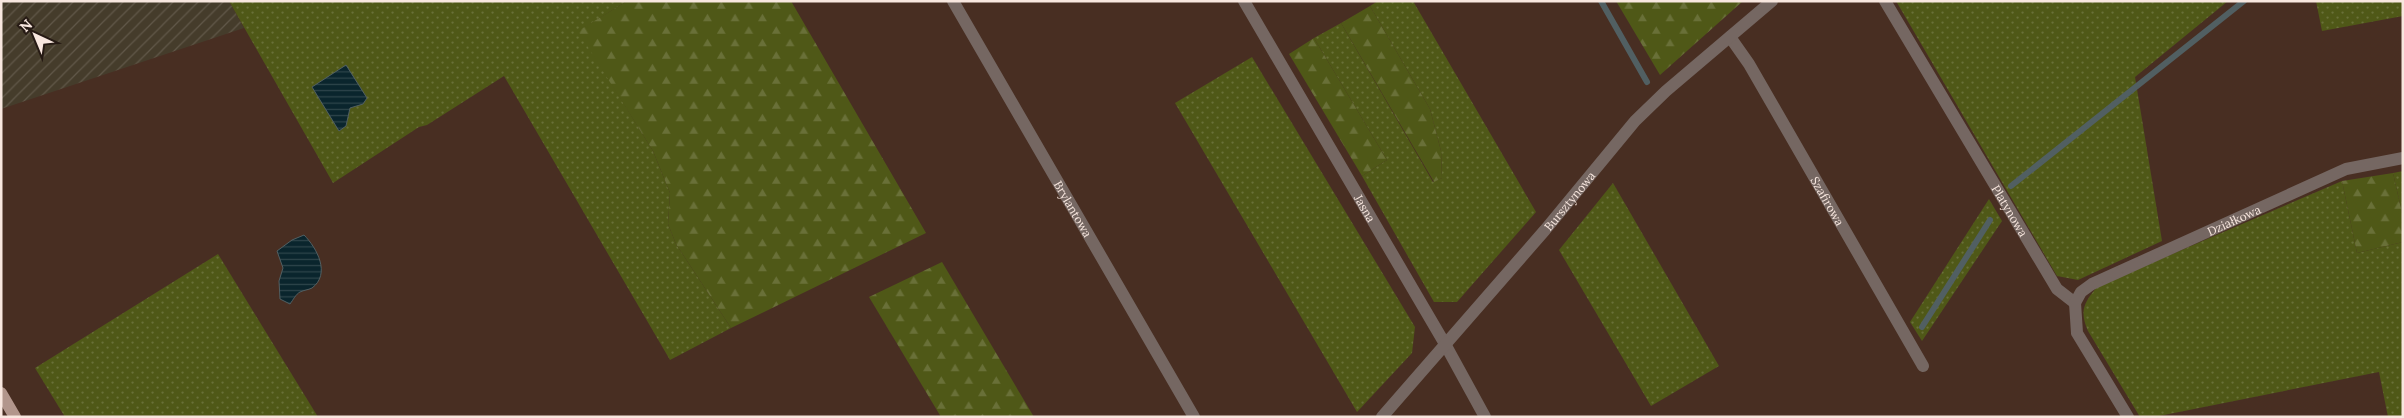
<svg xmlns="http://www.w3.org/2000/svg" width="2404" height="418" viewBox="0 0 2404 418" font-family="Lora,serif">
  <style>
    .industrial { fill: url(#industrial-furrows) }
    .grass { fill: url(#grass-dots) }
    .forest { fill: url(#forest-firs) }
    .water { fill: url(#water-rules); stroke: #515f62 }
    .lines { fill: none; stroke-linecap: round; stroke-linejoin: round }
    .stream { stroke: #515f62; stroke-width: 6 }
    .minor { stroke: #756762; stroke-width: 12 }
    .major { stroke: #b2968c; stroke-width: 12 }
    .labels { text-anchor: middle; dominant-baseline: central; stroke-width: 5; stroke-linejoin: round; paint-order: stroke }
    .street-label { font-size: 12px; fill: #f8e7df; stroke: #261a14 }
  </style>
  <defs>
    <pattern id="industrial-furrows" width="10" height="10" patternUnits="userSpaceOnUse" patternTransform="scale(1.25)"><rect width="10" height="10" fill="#453c2b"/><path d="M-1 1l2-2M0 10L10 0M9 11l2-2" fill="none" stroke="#615849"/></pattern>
    <pattern id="grass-dots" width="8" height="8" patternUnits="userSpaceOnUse" patternTransform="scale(1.25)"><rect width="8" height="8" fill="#4f5817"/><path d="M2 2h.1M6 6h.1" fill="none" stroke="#697038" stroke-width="1.8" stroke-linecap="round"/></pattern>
    <pattern id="forest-firs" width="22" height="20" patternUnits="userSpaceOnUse" patternTransform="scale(1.25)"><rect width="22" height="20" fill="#4f5817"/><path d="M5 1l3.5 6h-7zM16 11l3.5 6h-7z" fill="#697038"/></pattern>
    <pattern id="water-rules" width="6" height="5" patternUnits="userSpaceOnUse" patternTransform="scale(1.25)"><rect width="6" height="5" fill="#0a252d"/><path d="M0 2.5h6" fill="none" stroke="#2e454b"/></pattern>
  </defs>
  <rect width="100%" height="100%" fill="#482e22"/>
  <polygon class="industrial" points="1,1 229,1 244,28 1,109"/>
  <g class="grass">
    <polygon points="229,1 627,1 579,31 653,151 670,193 668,224 676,244 731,328 670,360 504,76 427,125 419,127 333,183"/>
    <polygon points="1378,1 1413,1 1536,212 1457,302 1434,302 1362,176 1387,160 1314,38 1341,23 1433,182 1442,178 1441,151 1430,109 1370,6"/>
    <polygon points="1896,1 2228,1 2135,77 2162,241 2078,280 2057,276"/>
    <polygon points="2316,1 2403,1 2403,16 2322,31"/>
    <polygon points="1252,57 1415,327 1412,353 1357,412 1175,103"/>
    <polygon points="2403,171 2403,217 2393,173"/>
    <path d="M2342 181 2357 253 2403 242V417H2388L2379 372 2154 417H2140L2088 331C2079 311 2084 302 2098 286Z"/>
    <polygon points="1613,183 1719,366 1651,406 1559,250"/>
    <polygon points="1989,199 2002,221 1922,341 1910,322"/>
    <polygon points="218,254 318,417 65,417 35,368"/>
  </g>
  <g class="forest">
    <polygon points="627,1 791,1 926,233 731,328 676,244 668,224 670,193 653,151 578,31"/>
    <polygon points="1616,1 1743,1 1660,75"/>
    <polygon points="1370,6 1430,109 1441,151 1442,178 1434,182 1341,23"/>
    <polygon points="1314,38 1387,160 1362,176 1289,54"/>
    <polygon points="2393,173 2403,217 2403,242 2357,253 2342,181"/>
    <polygon points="942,262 1034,417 941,417 869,297"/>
  </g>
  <g class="water">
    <polygon points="346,65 367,98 363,104 350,108 346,126 339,131 312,87"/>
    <path d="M304 235C317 248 331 274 312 288 308 290 304 290 300 292 296 294 293 300 290 304L280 299 279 281 283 268 277 251 292 240Z"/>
  </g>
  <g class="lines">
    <g class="stream">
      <polyline points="1601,1 1647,82"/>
      <polyline points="2011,186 2244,1"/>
      <polyline points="1922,327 1990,220"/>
    </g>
    <g class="minor">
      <path id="s1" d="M953 1 1194 417"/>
      <path id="s2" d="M1244 1 1445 344 1485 417"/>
      <path id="s3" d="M1885 1 2057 289 2075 303"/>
      <path id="s4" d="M1730 37 1749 64 1923 366"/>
      <path id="s5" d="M1382 417 1545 230 1635 121 1666 91 1772 1"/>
      <path id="s6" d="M2128 417 2077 333 2075 303 2081 292 2092 284 2346 169 2403 158"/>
    </g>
    <polyline class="major" points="1,393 15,417"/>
  </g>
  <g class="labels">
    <g class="street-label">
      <text stroke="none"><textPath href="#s5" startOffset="286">Bursztynowa</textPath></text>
      <text stroke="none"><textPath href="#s4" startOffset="191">Szafirowa</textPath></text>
      <text stroke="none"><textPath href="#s2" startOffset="240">Jasna</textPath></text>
      <text stroke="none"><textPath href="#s1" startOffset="240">Brylantowa</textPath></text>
      <text stroke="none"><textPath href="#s3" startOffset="244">Platynowa</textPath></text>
      <text stroke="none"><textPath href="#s6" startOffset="310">Działkowa</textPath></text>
    </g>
  </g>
  <rect width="2404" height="418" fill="none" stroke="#f8e7df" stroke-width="5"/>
  <g transform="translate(35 35) rotate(316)" stroke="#261a14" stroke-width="4" paint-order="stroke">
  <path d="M0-4L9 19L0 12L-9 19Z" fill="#f8e7df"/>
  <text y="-8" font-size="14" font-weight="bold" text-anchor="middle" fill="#f8e7df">N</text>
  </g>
</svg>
